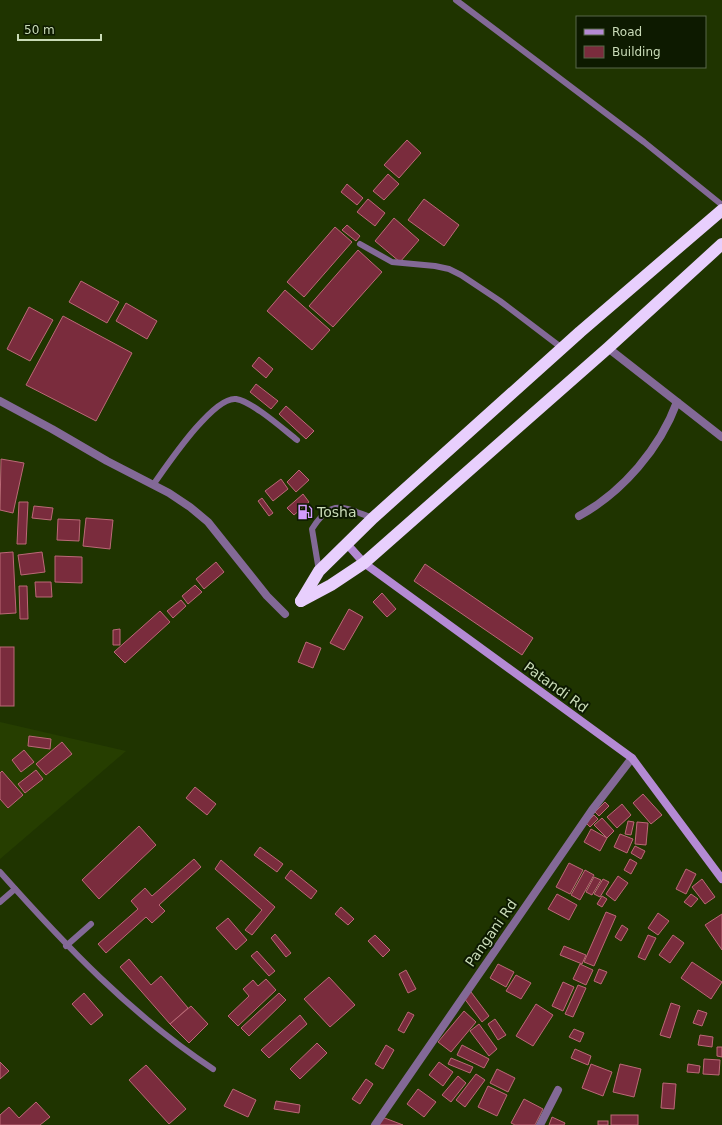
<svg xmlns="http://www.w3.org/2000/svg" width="722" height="1125" viewBox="0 0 722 1125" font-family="'DejaVu Sans',sans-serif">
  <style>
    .built { fill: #263e00 }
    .building { fill: #7a2c3d; stroke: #bb6977 }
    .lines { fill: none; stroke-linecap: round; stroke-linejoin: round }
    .lane { stroke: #836997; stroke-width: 6 }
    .street { stroke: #836997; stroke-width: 8 }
    .secondary { stroke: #b48ad4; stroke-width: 8 }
    .highway { stroke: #e8cffd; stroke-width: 12 }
    .labels { text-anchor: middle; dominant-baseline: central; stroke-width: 4; stroke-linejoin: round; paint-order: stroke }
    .poi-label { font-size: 14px; fill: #c9dbb7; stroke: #0d1a00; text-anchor: start }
    .street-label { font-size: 14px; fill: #c9dbb7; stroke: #0d1a00 }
  </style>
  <rect width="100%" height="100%" fill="#1f3400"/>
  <polygon class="built" points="0,722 126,751 0,859"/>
  <g class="building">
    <polygon points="407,140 421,153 399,178 384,165"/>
    <polygon points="388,174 399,184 384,200 373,191"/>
    <polygon points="347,184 363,198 357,205 341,192"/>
    <polygon points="368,199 385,213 375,226 357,212"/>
    <polygon points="424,199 459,225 444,246 408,220"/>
    <polygon points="394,218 419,240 400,262 375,241"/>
    <polygon points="347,225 360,236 356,241 342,230"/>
    <polygon points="335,227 352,242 304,297 287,282"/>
    <polygon points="358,250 382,272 333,327 309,306"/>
    <polygon points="81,281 119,302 107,323 69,302"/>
    <polygon points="285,290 330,330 312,350 267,311"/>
    <polygon points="126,303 157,321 147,339 116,321"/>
    <polygon points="29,307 53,320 30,361 7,349"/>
    <polygon points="63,316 132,353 96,421 26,385"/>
    <polygon points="259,357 273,369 266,378 252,366"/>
    <polygon points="256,384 278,401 271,409 250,392"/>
    <polygon points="286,406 314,431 306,439 279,414"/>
    <polygon points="1,459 24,463 13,513 0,510"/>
    <polygon points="299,470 309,480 296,492 287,482"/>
    <polygon points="281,479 288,489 273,501 265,491"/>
    <polygon points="303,494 309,502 294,515 287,508"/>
    <polygon points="262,498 273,513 269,516 258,501"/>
    <polygon points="19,502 28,502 26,544 17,544"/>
    <polygon points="34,506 53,508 51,520 32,518"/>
    <polygon points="86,518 113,520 110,549 83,546"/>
    <polygon points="58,519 80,520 79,541 57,540"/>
    <polygon points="13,552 16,613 0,614 0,553"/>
    <polygon points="42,552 45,572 21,575 18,555"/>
    <polygon points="55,556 82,557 82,583 55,582"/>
    <polygon points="216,562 224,572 204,589 196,579"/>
    <polygon points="425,564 533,638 522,655 414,581"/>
    <polygon points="35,582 51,582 52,597 36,597"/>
    <polygon points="195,585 202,592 188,604 182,596"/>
    <polygon points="19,586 27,586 28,619 20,619"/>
    <polygon points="382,593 396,609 387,617 373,602"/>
    <polygon points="181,600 186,606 173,618 167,611"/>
    <polygon points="349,609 363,617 344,650 330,643"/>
    <polygon points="160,611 170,622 125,663 114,652"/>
    <polygon points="120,629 120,645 113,645 113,630"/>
    <polygon points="306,642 321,648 313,668 298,662"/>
    <rect x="0" y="647" width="14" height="59"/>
    <polygon points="29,736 51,739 50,749 28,746"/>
    <polygon points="62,742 72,754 46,775 36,764"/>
    <polygon points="24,750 34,762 21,772 12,760"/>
    <polygon points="36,770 43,779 25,793 18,784"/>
    <polygon points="2,771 23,795 8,808 0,799 0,773"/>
    <polygon points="195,787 216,804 207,815 186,798"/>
    <polygon points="643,794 662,815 651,824 633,803"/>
    <polygon points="605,802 609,806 599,816 595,812"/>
    <polygon points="622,804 631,815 617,828 607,817"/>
    <polygon points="594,815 598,819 590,827 586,823"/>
    <polygon points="602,818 614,831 607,838 594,825"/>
    <polygon points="628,821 634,822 631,835 625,834"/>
    <polygon points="637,822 648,823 646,845 635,844"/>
    <polygon points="139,826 156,845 99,899 82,880"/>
    <polygon points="591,829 607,838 600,851 584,842"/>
    <polygon points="620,834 633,839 627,853 614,847"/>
    <polygon points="635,846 645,851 641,859 631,853"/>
    <polygon points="260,847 283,864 277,872 254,855"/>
    <polygon points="194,859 201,867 159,905 165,911 152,923 146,917 106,953 98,944 138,909 131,901 145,888 152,896"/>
    <polygon points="630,859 637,863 631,874 624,870"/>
    <polygon points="221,860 275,907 252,935 245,930 262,910 215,869"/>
    <polygon points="569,863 583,870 570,894 556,887"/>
    <polygon points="686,869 696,874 686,894 676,889"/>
    <polygon points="291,870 317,891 311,899 285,878"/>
    <polygon points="585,870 594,875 580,900 571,895"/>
    <polygon points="618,876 628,883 615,901 606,894"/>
    <polygon points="594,877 601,880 592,895 586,892"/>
    <polygon points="603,879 609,882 600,897 594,894"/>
    <polygon points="702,879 715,897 705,904 692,887"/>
    <polygon points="557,894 577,905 569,920 548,909"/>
    <polygon points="691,894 698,899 691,907 684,902"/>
    <polygon points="602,896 607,899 602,907 597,904"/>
    <polygon points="341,907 354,919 348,925 335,914"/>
    <polygon points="606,912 616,916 594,966 584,962"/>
    <polygon points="658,913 669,921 658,935 648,928"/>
    <polygon points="722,914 722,950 705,925"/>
    <polygon points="228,918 247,940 236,950 216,928"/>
    <polygon points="622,925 628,929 621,941 615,937"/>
    <polygon points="275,934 291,953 286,957 271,938"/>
    <polygon points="375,935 390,950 383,957 368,941"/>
    <polygon points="648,935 656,938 645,960 638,957"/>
    <polygon points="673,935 684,943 670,963 659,955"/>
    <polygon points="564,946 586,955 582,964 560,955"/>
    <polygon points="257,951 275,971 269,976 251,956"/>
    <polygon points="129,959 151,985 161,976 188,1008 170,1024 120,967"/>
    <polygon points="692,962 722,982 711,999 681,978"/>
    <polygon points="498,964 514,972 506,987 490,978"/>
    <polygon points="580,964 593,970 586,985 573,979"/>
    <polygon points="599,969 607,972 601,984 594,981"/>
    <polygon points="406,970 416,989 408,993 399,974"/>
    <polygon points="516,975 531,983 521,999 506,991"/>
    <polygon points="329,977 355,1005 330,1027 304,999"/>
    <polygon points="266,979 276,990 238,1026 228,1016 249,996 243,989 253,980 258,986"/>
    <polygon points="563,982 574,987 563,1011 552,1006"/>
    <polygon points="578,985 586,988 573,1017 565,1014"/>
    <polygon points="471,992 489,1016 482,1022 464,998"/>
    <polygon points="84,993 103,1015 91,1025 72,1004"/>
    <polygon points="279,993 286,1000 249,1036 241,1028"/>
    <polygon points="671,1003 680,1006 670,1038 660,1035"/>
    <polygon points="536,1004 553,1015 533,1046 516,1036"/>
    <polygon points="191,1006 208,1024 189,1043 170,1024"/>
    <polygon points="698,1010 707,1013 702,1026 693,1023"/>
    <polygon points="464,1011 476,1022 451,1052 438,1042"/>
    <polygon points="408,1012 414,1015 404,1033 398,1030"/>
    <polygon points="300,1015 307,1024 269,1058 261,1050"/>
    <polygon points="495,1019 506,1035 498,1040 488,1024"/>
    <polygon points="479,1024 497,1049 489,1056 470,1031"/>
    <polygon points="574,1029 584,1033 580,1042 569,1037"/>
    <polygon points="700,1035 713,1037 712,1047 698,1045"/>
    <polygon points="317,1043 327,1053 300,1079 290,1069"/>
    <polygon points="386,1045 394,1050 383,1069 375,1064"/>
    <polygon points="462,1045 489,1059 484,1068 457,1055"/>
    <polygon points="717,1047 722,1047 722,1057 717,1056"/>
    <polygon points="575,1049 591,1056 588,1065 571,1058"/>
    <polygon points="451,1058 473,1067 470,1073 448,1064"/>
    <polygon points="704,1059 720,1060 719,1075 703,1074"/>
    <polygon points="0,1062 9,1071 0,1079"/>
    <polygon points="439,1062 453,1072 443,1086 429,1075"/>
    <polygon points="591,1064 612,1072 603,1096 582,1088"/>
    <polygon points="620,1064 641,1069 634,1097 613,1092"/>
    <polygon points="688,1064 700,1066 699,1073 687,1072"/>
    <polygon points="146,1065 186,1109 169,1124 129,1080"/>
    <polygon points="497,1069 515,1078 508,1092 490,1083"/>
    <polygon points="476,1074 485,1080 465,1107 456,1100"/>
    <polygon points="458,1076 466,1083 451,1102 442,1095"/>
    <polygon points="366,1079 373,1084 360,1104 352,1099"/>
    <polygon points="663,1083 676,1084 674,1109 661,1108"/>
    <polygon points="488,1086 507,1095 497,1116 478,1107"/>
    <polygon points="233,1089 256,1100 248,1117 224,1106"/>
    <polygon points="418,1089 436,1102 424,1117 407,1104"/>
    <polygon points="524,1099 543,1109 535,1125 515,1125 511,1123"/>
    <polygon points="276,1101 300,1105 299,1113 274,1109"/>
    <polygon points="36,1102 50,1117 40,1125 0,1125 0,1115 9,1107 19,1118"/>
    <rect x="611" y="1115" width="27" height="10"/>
    <polygon points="382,1117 403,1125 379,1125"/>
    <polygon points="552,1117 565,1123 564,1125 549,1125"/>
    <rect x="598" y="1121" width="10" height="4"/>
  </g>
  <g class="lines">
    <g class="lane">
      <polyline points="456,0 644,142 722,205"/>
      <polyline points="360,244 392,262 435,266 449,269 461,275 500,301 562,348"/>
      <path d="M153 485C166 467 213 396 236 399 253 402 283 429 297 440"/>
      <path d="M319 571 312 529C332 497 344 508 373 518"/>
      <path d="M0 872C65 945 130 1014 213 1069"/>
      <polyline points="0,902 15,889"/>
      <polyline points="66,946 91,924"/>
    </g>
    <g class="street">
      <polyline points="608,348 722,437"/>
      <polyline points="0,401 52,429 107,461 169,493 190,507 208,522 267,596 285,614"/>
      <path d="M579 516C623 492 660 448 677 402"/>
      <polyline points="375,1125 592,810 632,758"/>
      <polyline points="540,1125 558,1090"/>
    </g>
    <polyline class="secondary" points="347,544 364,563 632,758 722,879"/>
    <g class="highway">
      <polyline points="301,601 319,571 373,518 580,332 722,210"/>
      <polyline points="301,601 331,585 364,563 608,348 722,244"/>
    </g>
  </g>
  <defs>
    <g id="fuel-bare" transform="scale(1.2)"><path d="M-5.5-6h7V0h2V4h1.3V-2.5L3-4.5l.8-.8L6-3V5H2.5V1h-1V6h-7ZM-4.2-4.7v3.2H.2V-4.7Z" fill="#d39cfc" stroke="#0d1a00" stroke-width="2.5" paint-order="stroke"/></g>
  </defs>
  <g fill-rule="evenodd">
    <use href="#fuel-bare" x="305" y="512"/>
  </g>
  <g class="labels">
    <g class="poi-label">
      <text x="317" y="512">Tosha</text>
    </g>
    <g class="street-label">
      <text transform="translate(556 687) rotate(36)">Patandi Rd</text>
      <text transform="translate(491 933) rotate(-55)">Pangani Rd</text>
    </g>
  </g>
  <rect x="576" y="16" width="130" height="52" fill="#0d1a00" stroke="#586749"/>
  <rect x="584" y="29" width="20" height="6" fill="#b48ad4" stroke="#586749"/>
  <text x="612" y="36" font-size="12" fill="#c9dbb7">Road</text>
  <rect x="584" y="46" width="20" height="12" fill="#7a2c3d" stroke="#586749"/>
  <text x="612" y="56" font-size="12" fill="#c9dbb7">Building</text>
  <path d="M18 34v6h83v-6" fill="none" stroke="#c9dbb7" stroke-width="2"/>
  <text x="24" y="34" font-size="12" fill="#c9dbb7" stroke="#0d1a00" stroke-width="3" paint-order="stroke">50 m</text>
</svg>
